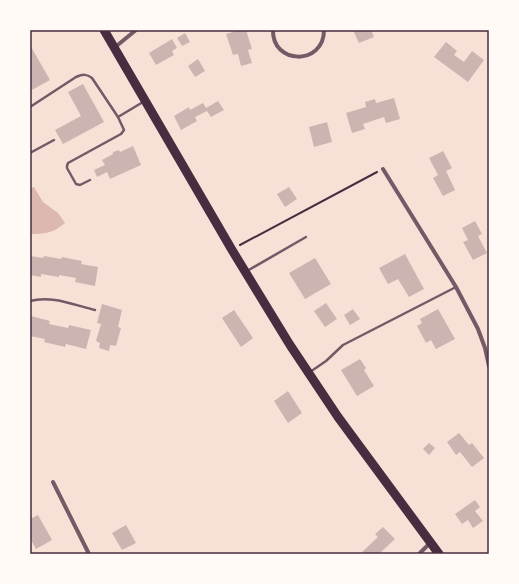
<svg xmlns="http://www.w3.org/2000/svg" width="519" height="584" viewBox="0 0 519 584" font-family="Barlow,sans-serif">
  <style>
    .water { fill: #dcb8b0 }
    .building { fill: #ccb4b1 }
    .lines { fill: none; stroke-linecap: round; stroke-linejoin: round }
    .path { stroke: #4a2c40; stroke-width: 2 }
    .service { stroke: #755966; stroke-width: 2.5 }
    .minor { stroke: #755966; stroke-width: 4 }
    .primary { stroke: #4a2c40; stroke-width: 9 }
    .neatline { fill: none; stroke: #4a2c40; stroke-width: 1.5 }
  </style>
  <rect width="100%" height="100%" fill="#f7e1d7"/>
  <path class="water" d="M34 187 43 202 58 213 65 223C54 233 44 234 30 234V188Z"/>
  <g class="building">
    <polygon points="239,30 246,30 252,49 248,50 252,63 241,66 238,54 233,55 226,34"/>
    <polygon points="353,30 371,30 374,37 359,43"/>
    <polygon points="185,33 190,42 182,46 177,38"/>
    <polygon points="172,39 177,48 172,51 174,55 156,65 149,53"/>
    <polygon points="446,42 457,51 454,55 464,62 472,51 484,60 468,82 434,57"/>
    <polygon points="30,45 50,80 30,91"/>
    <polygon points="198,59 205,71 195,77 188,66"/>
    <polygon points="83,84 104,122 63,144 55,130 81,116 68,92"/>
    <polygon points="394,98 400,119 386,123 384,117 363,124 365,129 352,133 346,113 366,107 365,102 375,99 376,103"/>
    <polygon points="218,101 224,110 211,117 207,111 195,117 197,121 181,130 174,116 189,107 190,110 203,103 206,108"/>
    <polygon points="327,122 332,142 314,147 309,127"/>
    <polygon points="133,146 141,165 110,179 107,172 97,177 94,170 105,165 102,160 113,154 113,152 119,150 120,152"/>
    <polygon points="443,151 452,168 446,171 455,190 443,196 433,178 438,175 429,158"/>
    <polygon points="289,187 297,199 285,207 277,194"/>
    <polygon points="475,221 482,234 478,236 487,253 473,260 463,242 468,240 462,228"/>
    <polygon points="405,254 424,289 409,297 398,279 388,284 379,268"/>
    <polygon points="30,256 43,258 44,256 61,259 62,257 82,261 81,264 98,267 95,286 75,282 76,278 59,275 59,277 41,274 41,277 30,275"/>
    <polygon points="315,258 331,284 305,299 289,273"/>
    <polygon points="326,303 337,319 325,327 314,311"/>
    <polygon points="102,304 122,310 118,327 121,328 116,346 110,345 109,351 99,348 100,343 96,341 101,324 97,323"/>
    <polygon points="353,309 360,319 350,325 344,315"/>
    <polygon points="438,309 455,339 436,349 431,340 426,343 417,326 422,323 420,319"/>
    <polygon points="234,310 253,338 241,347 222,318"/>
    <polygon points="31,316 50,321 49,324 68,328 69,325 91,330 86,349 66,344 65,347 44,342 45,339 30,336"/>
    <polygon points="360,359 366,368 364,370 374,386 357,396 341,370"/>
    <polygon points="288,391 302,413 288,423 274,401"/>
    <polygon points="459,433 469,445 472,443 484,458 472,467 460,452 456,455 447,442"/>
    <polygon points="429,443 435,448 429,455 423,449"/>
    <polygon points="475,500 480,507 475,511 483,521 473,528 468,520 462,524 455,514"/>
    <polygon points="30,514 32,518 38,515 52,540 36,549 30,538"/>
    <polygon points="126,525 136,543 122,550 112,533"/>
    <polygon points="383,527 395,539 379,554 364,554 362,552 378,537 375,534"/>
  </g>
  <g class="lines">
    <polyline class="path" points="240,245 377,172"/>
    <g class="service">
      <path d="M30 107 76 77C83 74 87 74 92 78L118 117"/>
      <polyline points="30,153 54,140"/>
      <polyline points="90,180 80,185 76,184 67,168 67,166 68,163 121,134 124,130 118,117 143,102"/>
      <polyline points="247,271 306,237"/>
      <path d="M30 301C51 295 74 305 95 310"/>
      <polyline points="310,372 326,361 343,345 456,287"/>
    </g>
    <g class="minor">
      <path d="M273 30C272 65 324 66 324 30"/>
      <polyline points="114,48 136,30"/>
      <polyline points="383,169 456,287 478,329 485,348 489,366"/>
      <polyline points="53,482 89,554"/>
      <polyline points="419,554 430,543"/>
    </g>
    <polyline class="primary" points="104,30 232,250 290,345 338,417 439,554"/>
  </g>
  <rect width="519" height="584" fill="none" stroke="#fffaf5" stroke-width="62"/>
  <rect x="31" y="31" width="457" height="522" class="neatline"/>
</svg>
